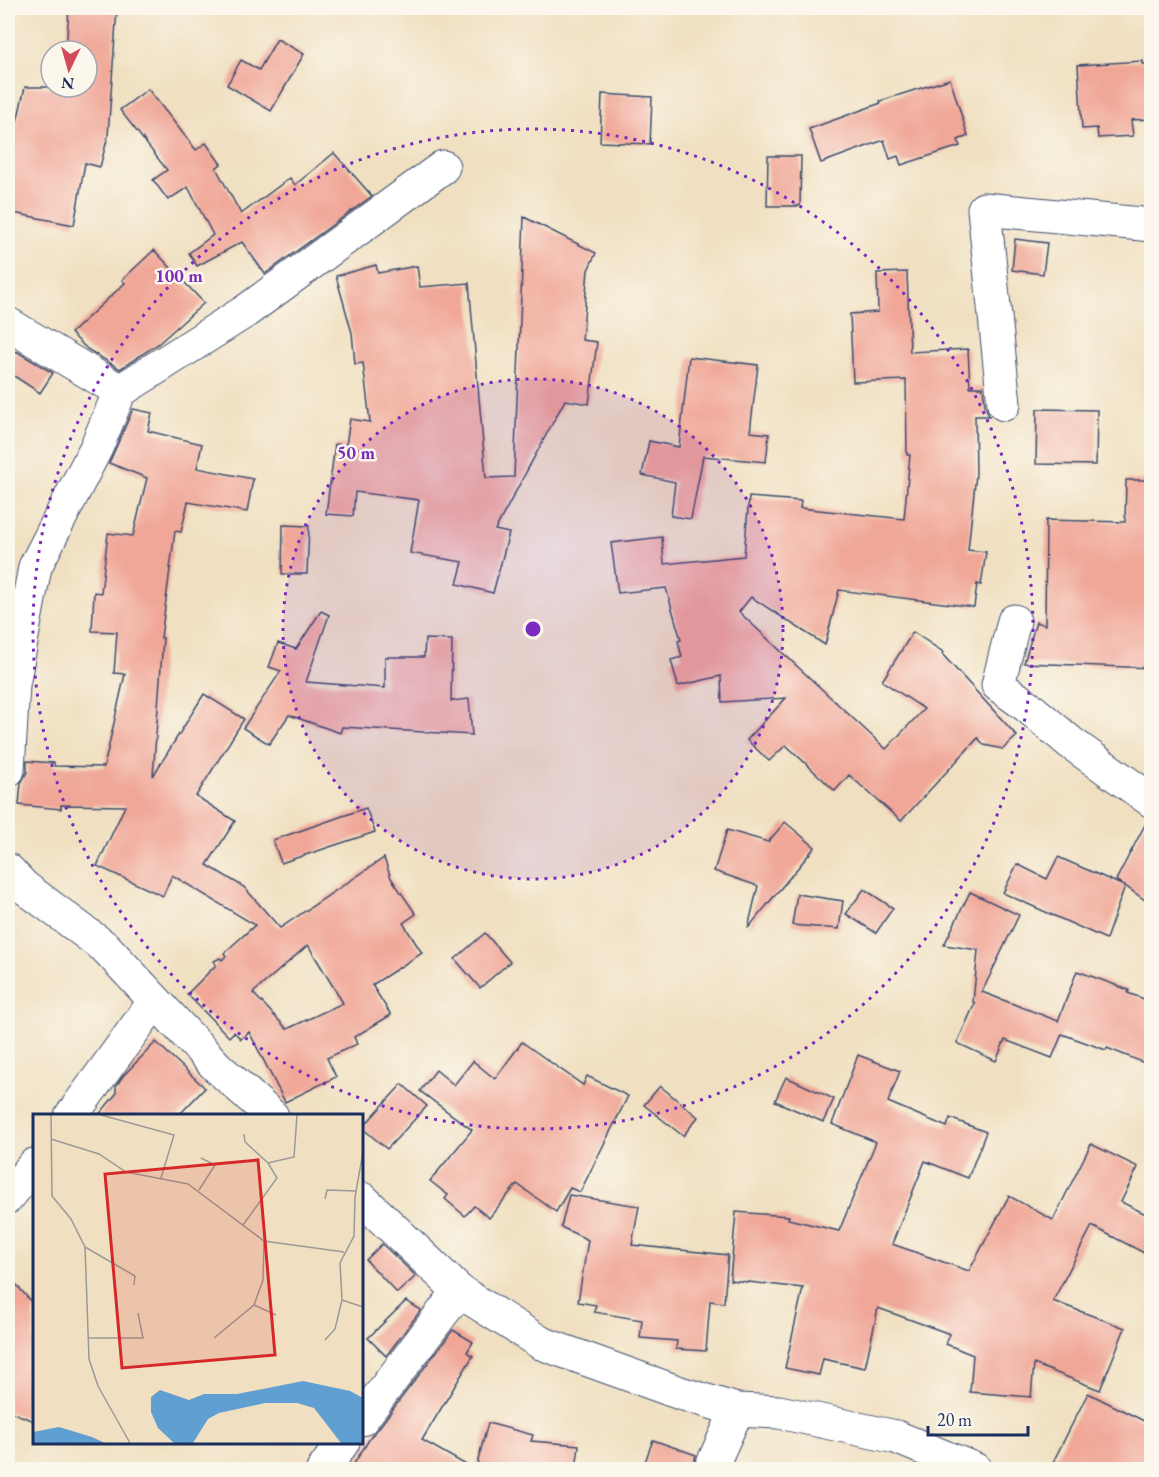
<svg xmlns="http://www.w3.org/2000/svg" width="1159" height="1477" viewBox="0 0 1159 1477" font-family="'EB Garamond',serif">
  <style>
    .building { fill: #f0a798; fill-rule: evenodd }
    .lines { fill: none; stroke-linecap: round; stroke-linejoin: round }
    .minor-casing { stroke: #3b4a6d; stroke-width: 35 }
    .minor { stroke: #fff; stroke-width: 33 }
    .ring { fill: none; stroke: #7b2cbf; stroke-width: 3; stroke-dasharray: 3 6 }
    .inset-road { fill: none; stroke: #9b9999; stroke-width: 1.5 }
    .view { fill: #d62828; fill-opacity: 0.15; stroke: #d62828; stroke-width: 3 }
    .inset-edge { fill: none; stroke: #1b2f5e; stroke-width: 3 }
    .centre { fill: #7b2cbf; stroke: #fbf7ec; stroke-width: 3 }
    .ring-label { font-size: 18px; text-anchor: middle; font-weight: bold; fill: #7b2cbf; stroke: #fbf7ec; stroke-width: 5; stroke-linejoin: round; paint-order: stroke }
  </style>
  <rect width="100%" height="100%" fill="#fbf7ec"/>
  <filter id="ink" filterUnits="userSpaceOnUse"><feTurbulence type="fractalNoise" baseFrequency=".0167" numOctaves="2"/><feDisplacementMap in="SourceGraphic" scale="12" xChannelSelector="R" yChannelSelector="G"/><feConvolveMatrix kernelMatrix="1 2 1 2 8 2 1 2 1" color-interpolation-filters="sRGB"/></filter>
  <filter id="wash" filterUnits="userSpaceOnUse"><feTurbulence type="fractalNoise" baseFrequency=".008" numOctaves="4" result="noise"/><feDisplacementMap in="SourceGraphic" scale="24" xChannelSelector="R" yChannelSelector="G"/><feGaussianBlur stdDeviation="1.35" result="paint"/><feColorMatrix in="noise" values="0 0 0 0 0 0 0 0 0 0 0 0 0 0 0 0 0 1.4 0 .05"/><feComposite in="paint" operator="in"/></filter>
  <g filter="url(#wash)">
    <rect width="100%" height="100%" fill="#f0e0c1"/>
    <g id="blocks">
      <g class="building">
        <polygon points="69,8 117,8 108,136 100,167 85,163 74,225 8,212 8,152 10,152 25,87 87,87 87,51 66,51"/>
        <polygon points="277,39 304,54 271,111 227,85 241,60 259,70"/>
        <polygon points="1143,61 1143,64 1152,64 1152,119 1131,120 1133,136 1098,138 1097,128 1082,129 1078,65"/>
        <polygon points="950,79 968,136 958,140 960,146 901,165 898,156 890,159 884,140 821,163 809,129 881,103 880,101"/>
        <polygon points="148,89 196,150 206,143 221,164 216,168 241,214 290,178 295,185 334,153 372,196 265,274 242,242 197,266 189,253 213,235 188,187 168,200 153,180 167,170 120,110"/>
        <polygon points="602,94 652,97 650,144 600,142"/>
        <polygon points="768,156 801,156 800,206 767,206"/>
        <polygon points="524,217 596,253 588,270 582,340 597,342 589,404 565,400 495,530 509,533 493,593 457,584 463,562 410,553 419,500 355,492 353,516 326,514 335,444 346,445 350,419 370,422 363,363 355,364 352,333 336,276 376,265 378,273 417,266 420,287 469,283 486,478 514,477"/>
        <polygon points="1015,239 1047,243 1043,274 1012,270"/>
        <polygon points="154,250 204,303 158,344 120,369 87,349 71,333 125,283 122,280"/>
        <polygon points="907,272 910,352 968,349 970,387 983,387 985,406 989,416 975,416 976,474 968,550 986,552 981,585 977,584 974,607 839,590 825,645 751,597 739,612 886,749 924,709 882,681 913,632 943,652 942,654 1017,736 1003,749 984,745 978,738 901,821 849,775 835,791 786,745 769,761 747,740 786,698 722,702 721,676 678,686 671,660 682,657 678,641 681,640 666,588 618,593 611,543 662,537 664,564 744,556 749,497 801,501 800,508 904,519 910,455 907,455 906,380 853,382 850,314 878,312 877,273"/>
        <polygon points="16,351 53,373 40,393 8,372 8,364"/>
        <polygon points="689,357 758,365 750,432 769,434 766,462 703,456 691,519 671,516 675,482 642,475 649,441 679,447"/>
        <path d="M133 409 152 413 148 431 202 444 197 468 253 479 247 512 188 502 181 532 175 531 161 638H163L153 776 204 694 244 719 196 796 235 821 207 865 244 887 280 928 384 858 391 878 416 914 403 923 422 953 372 985 391 1015 354 1037 357 1044 327 1058 336 1077 285 1102 249 1032 241 1039 234 1032 229 1037 187 994 216 965 214 961 220 958 222 960 226 956 224 953 255 925 172 875 163 896 97 866 125 806 61 805V809L19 805 21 783 27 772V761L54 763V766L104 767 125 674 114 673 117 632 92 631 94 592 101 593 108 533 133 536 147 478 109 463ZM308 945 343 1003 287 1029 253 993Z"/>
        <polygon points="1037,409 1097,410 1096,465 1036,464"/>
        <polygon points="1126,480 1152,480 1152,668 1024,663 1036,622 1045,625 1046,520 1125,522"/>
        <polygon points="283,525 309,526 307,574 282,574"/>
        <polygon points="321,611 329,615 306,682 385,688 385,657 424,657 425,639 452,640 451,701 469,699 472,735 342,727 340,733 289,715 269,744 243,728 281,671 269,667 278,643 296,649"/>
        <polygon points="366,808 375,832 281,863 273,840"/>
        <polygon points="1148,819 1152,820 1152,905 1125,886 1106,939 1003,893 1017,864 1047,879 1058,857 1124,886 1116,880"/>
        <polygon points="785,822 815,847 748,928 758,886 714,871 727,830 768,842"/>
        <polygon points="864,889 893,908 876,933 846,914"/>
        <polygon points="970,892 1019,915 982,992 1058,1021 1077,971 1129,990 1128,993 1152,1002 1152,1066 1107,1048 1106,1050 1062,1034 1052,1058 1005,1040 996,1061 957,1043 975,1003 973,1002 978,950 944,945"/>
        <polygon points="797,894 843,901 839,929 792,925"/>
        <polygon points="485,933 510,962 480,988 455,959"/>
        <polygon points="156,1042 205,1088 178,1116 98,1116 116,1094 116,1086 123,1076"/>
        <polygon points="522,1042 583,1085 587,1076 628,1096 580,1192 570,1188 556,1212 517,1184 489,1218 474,1206 465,1216 445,1199 448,1195 430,1181 472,1130 420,1091 436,1070 454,1085 473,1061 495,1079"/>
        <polygon points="858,1055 900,1071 888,1102 947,1127 950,1118 986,1132 968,1178 925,1161 892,1244 969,1271 1009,1196 1053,1220 1091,1144 1138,1167 1121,1202 1152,1217 1152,1257 1092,1226 1053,1301 1125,1328 1100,1390 1034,1364 1031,1397 970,1392 973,1355 946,1344 950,1334 878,1308 865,1368 823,1359 819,1375 785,1368 803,1288 730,1280 736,1212 789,1216 788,1219 839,1231 876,1142 832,1124"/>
        <polygon points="786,1077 834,1099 823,1122 775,1101"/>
        <polygon points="402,1084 427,1106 387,1149 362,1128"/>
        <polygon points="660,1086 698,1117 683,1136 644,1105"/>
        <polygon points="569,1195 639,1206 632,1245 728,1255 724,1303 710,1301 706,1351 676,1349 677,1341 640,1338 642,1320 594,1312 596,1305 578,1302 588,1240 561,1227"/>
        <polygon points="382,1244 416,1276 397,1293 366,1260"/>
        <polygon points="8,1275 34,1305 34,1421 8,1411"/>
        <polygon points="406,1301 421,1310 386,1356 368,1338"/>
        <polygon points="453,1330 473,1342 467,1352 473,1356 422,1440 475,1470 350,1470 372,1435 377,1430"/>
        <polygon points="1088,1393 1152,1425 1152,1470 1049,1470"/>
        <polygon points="488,1423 533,1435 531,1441 579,1445 576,1470 498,1470 477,1464"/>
        <polygon points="653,1440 696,1455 692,1470 642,1470"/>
      </g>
    </g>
  </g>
  <g filter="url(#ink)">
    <use href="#blocks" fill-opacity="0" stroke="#3b4a6d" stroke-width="1.5"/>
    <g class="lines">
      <g class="minor-casing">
        <g id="minor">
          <polyline points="8,324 120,391"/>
          <polyline points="1004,404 984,209 1152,225"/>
          <polyline points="1014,621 998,685 1027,706 1071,743 1152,801"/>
          <polyline points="8,770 13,685 35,567 96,448 120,391 246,311 443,167"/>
          <polyline points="8,870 24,887 106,948 217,1067 272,1116"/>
          <polyline points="71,1116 155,1001"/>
          <polyline points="8,1197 34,1165"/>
          <polyline points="362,1199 459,1291 541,1343 680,1393 737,1410 779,1412 896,1437 976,1470"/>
          <polyline points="362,1419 459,1291"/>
          <polyline points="323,1470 343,1442"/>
          <polyline points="710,1470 737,1410"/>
        </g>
      </g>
      <use href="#minor" class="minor"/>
    </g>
  </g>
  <circle cx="533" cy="629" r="250" fill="#7b2cbf" fill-opacity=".12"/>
  <g class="ring">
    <circle cx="533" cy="629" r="250"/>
    <circle cx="533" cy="629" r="500"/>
  </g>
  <g transform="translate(33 1114)">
    <rect width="330" height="330" fill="#f0e0c1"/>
    <path d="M270 267 317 277 330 284V329H308L281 294 264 289H232L186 299 175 305 160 329H141L125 314 118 298V283L127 276 156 286 171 280H204ZM26 313 59 323 72 329H0V318Z" fill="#609fd2"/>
    <path class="inset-road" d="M18 1 19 82 38 105 52 133 56 245 65 272 97 329M68 1 141 21 128 64M18 25 66 40 93 58 155 70 231 127 311 138M330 38 322 83 321 122 307 149 309 186 330 193M235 49 261 43 264 1M166 76 182 51 168 44M292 85 294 76 323 77M210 111 244 64 235 49 212 28 211 20M52 133 102 162 101 171M221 191 243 201M55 224H110L105 199M181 224 221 191 230 166 231 127M292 226 302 215 309 186"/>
    <path class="view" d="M225 46 242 241 89 254 72 60Z"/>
    <rect width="330" height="330" class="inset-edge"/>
  </g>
  <circle cx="533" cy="629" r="9" class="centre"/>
  <g class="ring-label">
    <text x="179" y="282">100 m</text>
    <text x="356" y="459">50 m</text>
  </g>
  <rect width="1159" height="1477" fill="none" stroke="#fbf7ec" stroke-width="30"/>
  <g transform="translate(69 69) rotate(185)"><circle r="28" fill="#fbf7ec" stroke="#a1a7b3" stroke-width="1.5"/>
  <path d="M0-4.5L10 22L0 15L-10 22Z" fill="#d1495b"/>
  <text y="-9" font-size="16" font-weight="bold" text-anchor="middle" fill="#1b2f5e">N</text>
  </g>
  <path d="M928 1426v9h100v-9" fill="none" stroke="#1b2f5e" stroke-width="3"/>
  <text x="937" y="1426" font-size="18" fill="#1b2f5e" stroke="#fbf7ec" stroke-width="4.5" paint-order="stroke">20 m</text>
</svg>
